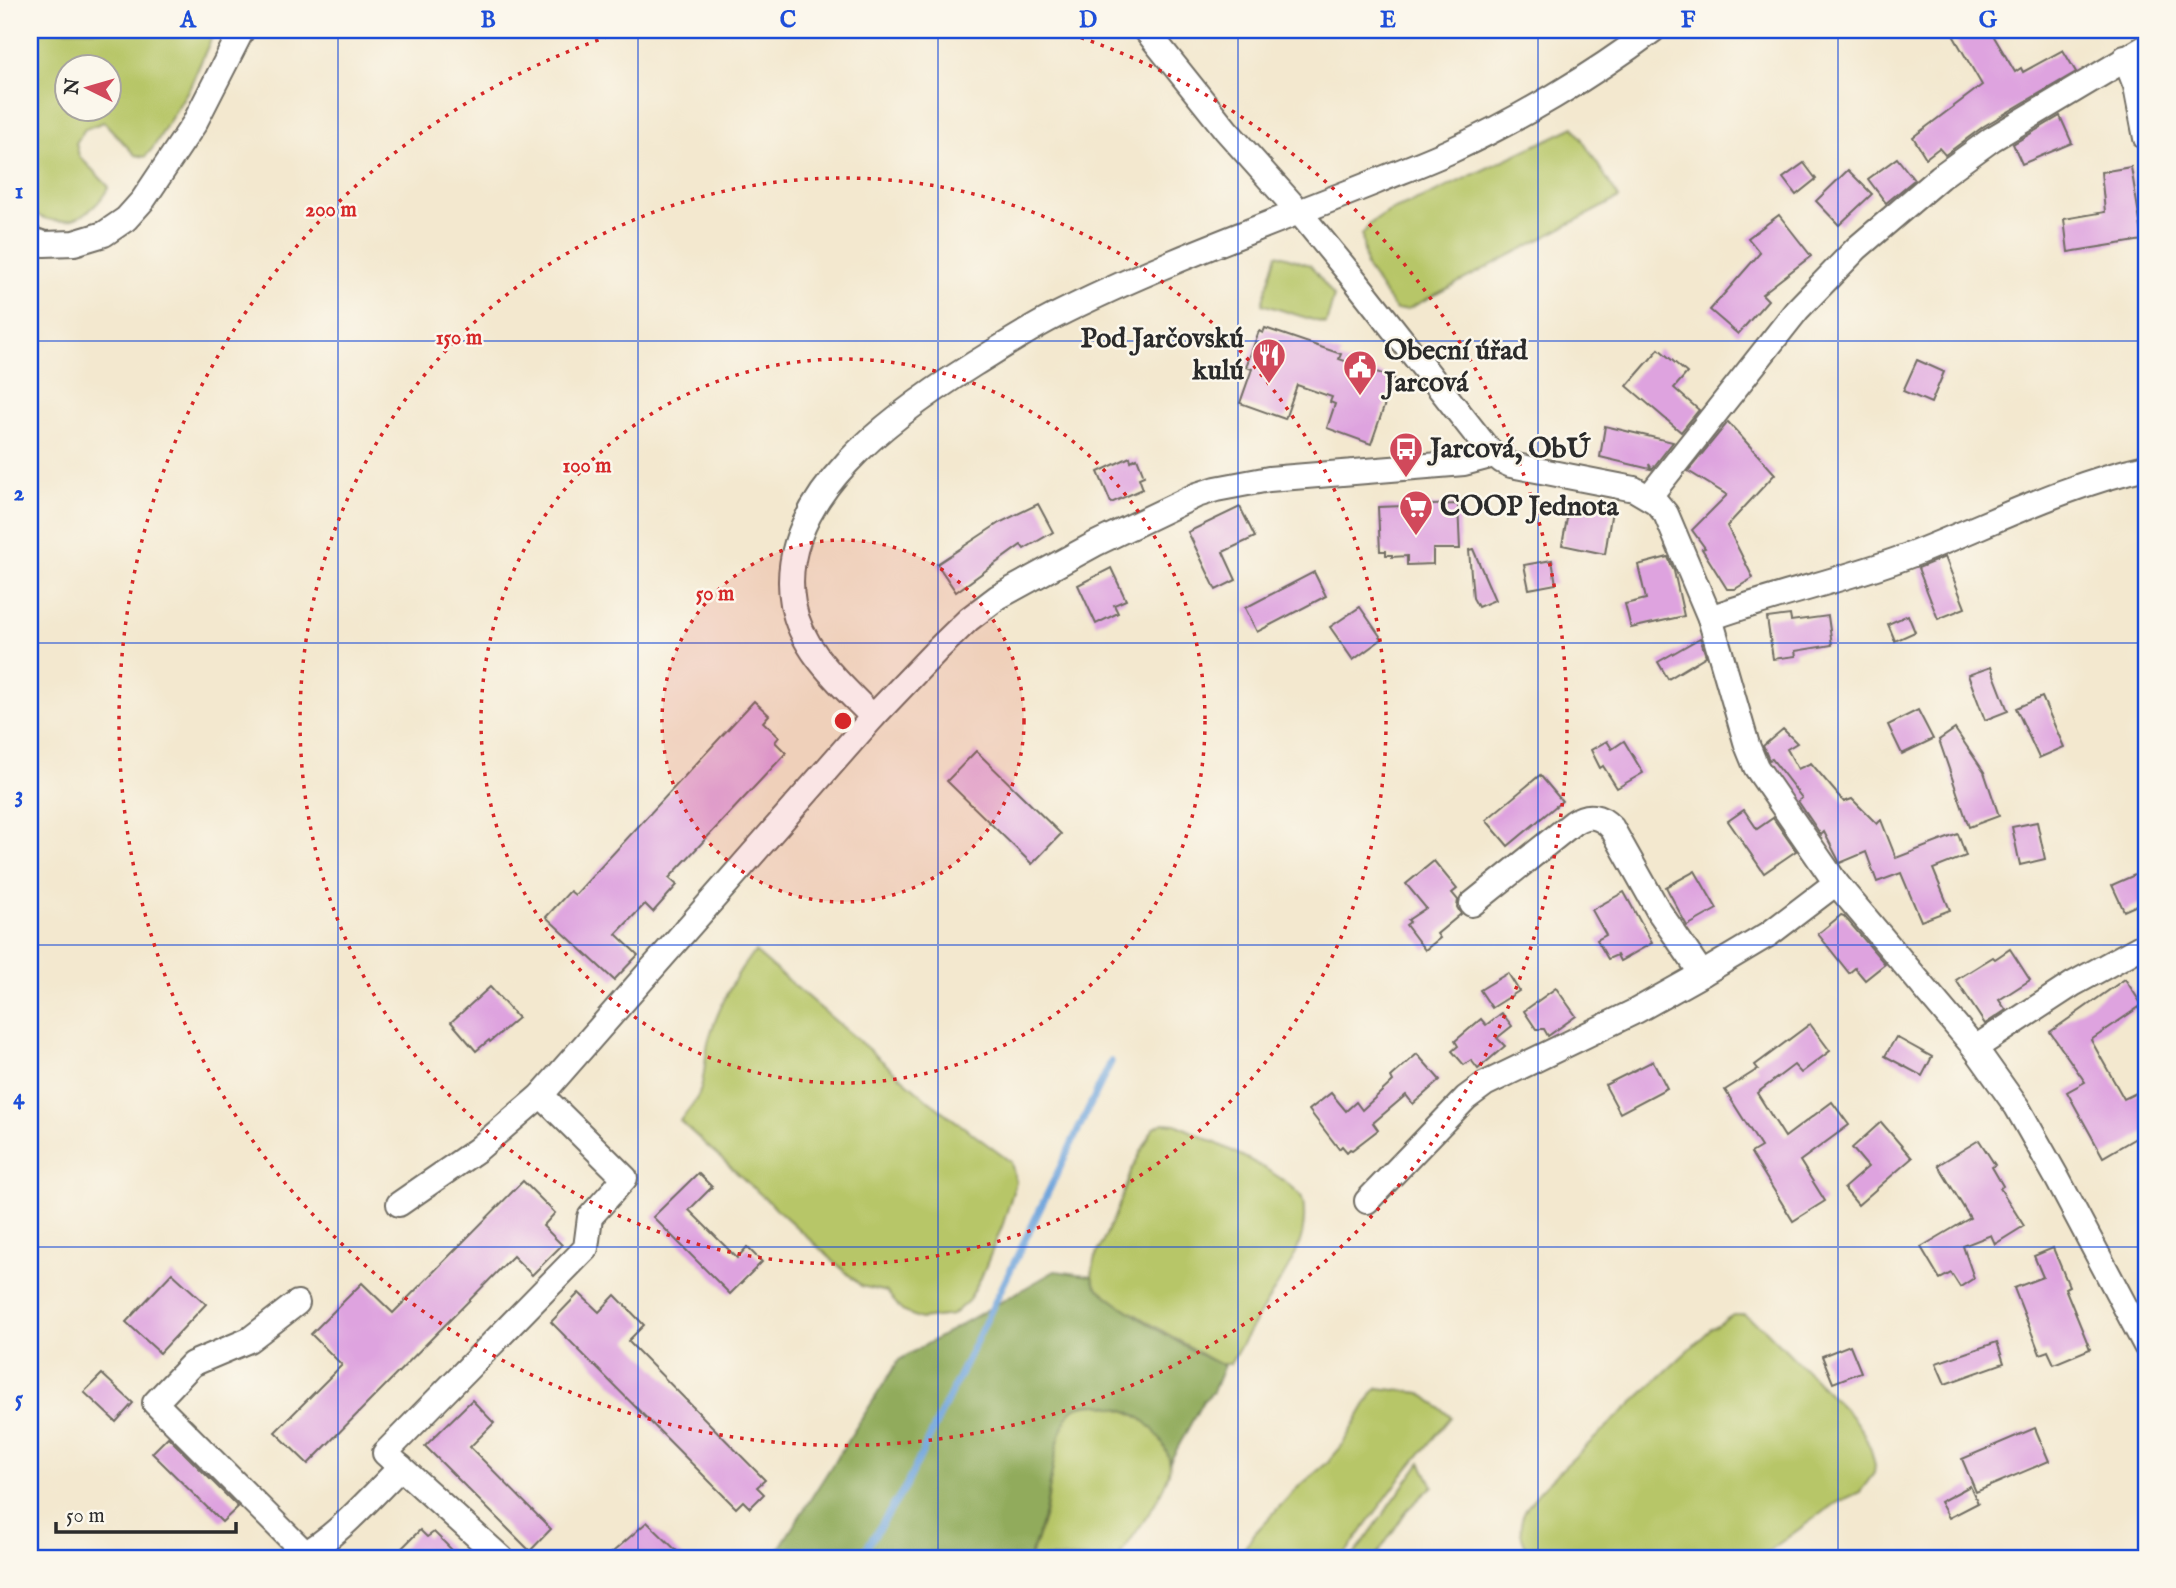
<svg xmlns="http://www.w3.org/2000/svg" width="2176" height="1588" viewBox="0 0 2176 1588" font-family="'IM FELL English',serif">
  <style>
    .green { fill: #b7c668; stroke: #71784a; stroke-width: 2; fill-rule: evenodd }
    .forest { fill: #91ab5c; stroke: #5e6b44; stroke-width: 2 }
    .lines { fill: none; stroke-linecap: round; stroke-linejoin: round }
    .stream { stroke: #6ea4dc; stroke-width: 7 }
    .building { fill: #dea3df }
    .minor-casing { stroke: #716d64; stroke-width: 28 }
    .minor { stroke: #fff; stroke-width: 24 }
    .grid { fill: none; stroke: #1d4ed8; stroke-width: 2; stroke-opacity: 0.55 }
    .ring { fill: none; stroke: #d62828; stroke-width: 3.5; stroke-dasharray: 3.5 7 }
    .labels { text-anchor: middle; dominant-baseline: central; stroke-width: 5; stroke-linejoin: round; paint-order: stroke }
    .poi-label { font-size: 28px; font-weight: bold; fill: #2b2b2b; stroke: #fbf7ec; text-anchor: start }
    .centre { fill: #d62828; stroke: #fbf7ec; stroke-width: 3.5 }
    .ring-label { font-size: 21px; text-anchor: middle; font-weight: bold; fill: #d62828; stroke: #fbf7ec; stroke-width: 5; stroke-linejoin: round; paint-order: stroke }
    .neatline { fill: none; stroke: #1d4ed8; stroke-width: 2.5 }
    .grid-label { font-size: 23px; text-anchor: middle; font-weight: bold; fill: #1d4ed8 }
  </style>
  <rect width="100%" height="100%" fill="#fbf7ec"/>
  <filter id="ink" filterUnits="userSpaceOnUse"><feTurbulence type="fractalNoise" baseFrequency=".0143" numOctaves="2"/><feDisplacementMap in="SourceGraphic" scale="14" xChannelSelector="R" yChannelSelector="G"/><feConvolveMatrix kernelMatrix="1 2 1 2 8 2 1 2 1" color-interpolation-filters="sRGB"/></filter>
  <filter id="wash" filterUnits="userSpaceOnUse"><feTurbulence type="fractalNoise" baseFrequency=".00686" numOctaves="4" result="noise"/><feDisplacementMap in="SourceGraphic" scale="28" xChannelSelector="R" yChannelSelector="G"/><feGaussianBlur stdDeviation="1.57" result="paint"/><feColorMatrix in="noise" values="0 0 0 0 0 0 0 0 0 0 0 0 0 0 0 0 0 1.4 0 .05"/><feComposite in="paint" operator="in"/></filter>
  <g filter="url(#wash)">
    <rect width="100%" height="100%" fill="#f3e8cf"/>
    <g class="green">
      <path d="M43 30H215L190 87 153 148 145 157 135 155 104 122 85 129 76 143 79 156 109 187C91 218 62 232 30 211V41ZM66 66H108V108H66Z"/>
      <polygon points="1574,127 1619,198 1408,309 1396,310 1366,267 1362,235 1371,223 1390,211 1430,195"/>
      <polygon points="1277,254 1310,265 1334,296 1326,324 1262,304"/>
      <path d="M755 952 930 1102 1011 1162 1016 1182 1003 1224 981 1278 968 1301 952 1315 921 1319 902 1311 887 1292 861 1286 680 1121C686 1112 695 1103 699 1094 706 1076 704 1057 709 1039 716 1015 737 968 755 952Z"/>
      <path d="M1163 1123 1176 1124C1206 1139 1282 1171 1301 1196 1304 1201 1304 1206 1304 1212 1306 1248 1283 1275 1266 1304 1253 1324 1242 1344 1230 1364H1218L1118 1304 1095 1286 1092 1276 1094 1260 1116 1213 1132 1169 1153 1129Z"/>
      <path d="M1733 1315H1744L1765 1329 1853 1418 1864 1434 1871 1450 1875 1465 1874 1473 1860 1492 1834 1504 1759 1558H1532C1528 1550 1522 1541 1521 1532 1518 1513 1536 1496 1547 1483L1711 1329Z"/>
      <polygon points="1378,1388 1421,1393 1451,1417 1402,1476 1342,1558 1237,1558 1255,1533 1296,1489 1328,1462 1341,1447 1373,1392"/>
      <path d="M1099 1404C1108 1406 1117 1408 1126 1411 1151 1419 1178 1451 1167 1479 1156 1507 1135 1533 1118 1558H1029C1036 1543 1042 1527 1046 1511 1050 1489 1056 1425 1072 1410 1080 1404 1090 1405 1099 1404Z"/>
      <polygon points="1421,1462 1433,1486 1408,1509 1375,1558 1352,1558"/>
    </g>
    <path class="forest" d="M1055 1271 1092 1276C1093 1279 1094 1284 1096 1286 1107 1300 1207 1362 1224 1365L1213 1392 1203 1401 1170 1462C1163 1438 1147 1416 1121 1409 1107 1406 1088 1399 1074 1409 1056 1422 1050 1490 1045 1512 1041 1528 1035 1543 1029 1558H773L899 1360Z"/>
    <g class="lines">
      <polyline class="stream" points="858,1558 865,1550 906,1486 1111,1062"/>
    </g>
    <g id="blocks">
      <g class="building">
        <polygon points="1950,30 1990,30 2015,72 2021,68 2023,72 2063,50 2076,72 1984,126 1945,155 1939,148 1926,158 1913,137 1982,85"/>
        <polygon points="2060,116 2072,143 2022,164 2013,144"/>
        <polygon points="1897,158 1914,180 1886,203 1868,179"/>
        <polygon points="1804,163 1816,179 1796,195 1783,178"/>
        <polygon points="2131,167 2143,240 2068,252 2064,219 2105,212 2101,172"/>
        <polygon points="1848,170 1872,194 1839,225 1816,201"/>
        <polygon points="1779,215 1811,256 1762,294 1768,300 1738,334 1710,310 1760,253 1748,238"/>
        <polygon points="1265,328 1341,354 1339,359 1394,378 1371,444 1327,428 1335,404 1330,402 1332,397 1297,385 1285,419 1240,403 1252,369 1246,367 1259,331 1263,333"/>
        <polygon points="1659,349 1687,373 1674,388 1699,410 1681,432 1627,386"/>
        <polygon points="1917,360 1944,372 1931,403 1903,391"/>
        <polygon points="1728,422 1775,474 1727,526 1753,578 1735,589 1727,589 1702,549 1705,548 1692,530 1727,495 1688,471"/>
        <polygon points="1605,426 1643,435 1673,442 1652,469 1649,464 1650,469 1600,457"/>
        <polygon points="1130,457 1131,461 1137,458 1144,476 1139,478 1143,489 1111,503 1098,472"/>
        <polygon points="1575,502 1612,510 1605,554 1562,545 1569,508 1574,509"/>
        <polygon points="1038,504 1053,532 1024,549 1021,545 956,592 937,564 999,523"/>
        <polygon points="1458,504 1460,549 1433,549 1433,564 1407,565 1407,556 1392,557 1392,555 1386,555 1386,551 1380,551 1378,507"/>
        <polygon points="1240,507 1255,537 1223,552 1236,580 1216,590 1188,532"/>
        <polygon points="1473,549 1495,600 1478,607 1473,598 1469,550"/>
        <polygon points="1668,557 1674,571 1684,616 1631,628 1625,604 1646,599 1638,565"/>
        <polygon points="1945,557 1965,608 1938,619 1918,568"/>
        <polygon points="1552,560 1556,584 1529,589 1524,565"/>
        <polygon points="1111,568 1126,600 1114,605 1118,613 1096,624 1078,585"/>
        <polygon points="1314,572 1326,596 1257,632 1245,608"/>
        <polygon points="1360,607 1382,639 1353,660 1330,627"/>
        <polygon points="1790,615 1791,621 1828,616 1832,645 1795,651 1796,656 1773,659 1767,618"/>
        <polygon points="1908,615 1915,632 1895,641 1888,624"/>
        <polygon points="1700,638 1706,656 1668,679 1658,662"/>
        <polygon points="1991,667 2008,711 1985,720 1968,675"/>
        <polygon points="2042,697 2064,747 2039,758 2016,708"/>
        <polygon points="754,701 769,715 763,722 779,737 775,742 786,753 669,878 677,885 653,912 645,904 616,934 638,955 614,980 546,917 570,891 575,895"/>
        <polygon points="1918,710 1933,739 1902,754 1888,725"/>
        <polygon points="1783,729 1797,743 1787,749 1798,769 1811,763 1844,802 1852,799 1877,824 1881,820 1896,858 1958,834 1966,856 1933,869 1950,910 1921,921 1901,873 1877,882 1866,852 1840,863 1824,832 1821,835 1798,801 1802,798 1772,759 1769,760 1763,746"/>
        <polygon points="1955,729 1984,772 1999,816 1969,827 1939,740"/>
        <polygon points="1607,741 1612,749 1624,741 1643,773 1617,788 1603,766 1600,768 1591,750"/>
        <polygon points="976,751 1061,834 1032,864 947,781"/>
        <polygon points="1540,775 1562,801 1508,846 1486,820"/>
        <polygon points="1744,810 1757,829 1773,818 1796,851 1764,873 1728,821"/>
        <polygon points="2037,822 2045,859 2020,865 2012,827"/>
        <polygon points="1434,861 1457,889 1452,893 1458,900 1457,907 1461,914 1437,934 1440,938 1425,950 1406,925 1410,922 1408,920 1426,908 1406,884"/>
        <polygon points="2146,870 2146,901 2124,911 2112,885"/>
        <polygon points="1695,871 1717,909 1687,926 1666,887"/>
        <polygon points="1624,892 1652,943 1620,961 1617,955 1608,959 1597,940 1606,935 1592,910"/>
        <polygon points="1841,915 1844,916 1885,964 1865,980 1855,968 1849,973 1818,934"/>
        <polygon points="2010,949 2030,980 1999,1000 2006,1010 1985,1024 1956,980 1993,957 1995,959"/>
        <polygon points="1508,973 1519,991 1492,1008 1480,990"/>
        <polygon points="2125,979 2142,1005 2091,1040 2124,1099 2140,1091 2146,1102 2146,1132 2103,1157 2067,1092 2085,1082 2050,1032"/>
        <polygon points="490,987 518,1018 490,1042 489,1040 476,1051 451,1022"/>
        <polygon points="1556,988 1576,1016 1548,1036 1544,1029 1536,1029 1524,1011"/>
        <polygon points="1502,1013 1512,1026 1497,1038 1505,1046 1478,1069 1471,1060 1464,1065 1452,1051 1458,1046 1455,1041 1481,1019 1486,1025"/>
        <polygon points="1810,1024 1830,1051 1801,1073 1794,1065 1757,1093 1785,1137 1832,1102 1849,1125 1800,1161 1825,1201 1793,1221 1751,1153 1761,1147 1725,1090 1758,1069 1755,1065"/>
        <polygon points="1896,1037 1932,1057 1922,1076 1885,1056"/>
        <polygon points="1417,1054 1440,1080 1413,1104 1406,1095 1373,1123 1378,1130 1352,1150 1350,1149 1347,1152 1342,1146 1339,1149 1309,1110 1331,1093 1346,1111 1356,1102 1362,1110 1393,1081 1391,1077"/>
        <polygon points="1653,1061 1667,1088 1620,1113 1605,1085"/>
        <polygon points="1881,1122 1912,1158 1858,1205 1844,1188 1868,1167 1852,1148"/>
        <polygon points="1979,1140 1995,1165 1992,1167 2003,1186 2000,1188 2024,1226 1995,1244 1991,1235 1963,1246 1974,1278 1960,1287 1951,1273 1940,1279 1921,1247 1970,1218 1938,1165"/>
        <polygon points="698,1173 712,1187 689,1210 737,1258 747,1247 762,1262 730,1294 653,1217"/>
        <polygon points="523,1181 555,1213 543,1226 562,1245 532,1275 513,1256 308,1464 275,1432 342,1365 311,1334 362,1283 393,1313"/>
        <polygon points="2053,1248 2069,1286 2065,1288 2090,1349 2054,1364 2048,1351 2040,1354 2014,1288 2043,1277 2034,1256"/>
        <polygon points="172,1273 206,1304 160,1353 126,1322"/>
        <polygon points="579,1293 599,1312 615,1295 644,1325 628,1341 765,1480 757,1487 764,1494 750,1508 743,1501 736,1508 551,1322"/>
        <polygon points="1997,1342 2004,1363 1945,1384 1936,1363"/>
        <polygon points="1850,1345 1861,1372 1833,1383 1822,1356"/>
        <polygon points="102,1374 133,1403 116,1422 84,1392"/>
        <polygon points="472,1400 494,1423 470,1447 551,1529 530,1551 425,1446"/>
        <polygon points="2035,1428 2049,1461 1976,1492 1962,1459"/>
        <polygon points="168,1437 238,1507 222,1522 152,1453"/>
        <polygon points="1970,1486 1978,1503 1949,1518 1940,1502"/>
        <polygon points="647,1522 684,1558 606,1558"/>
        <polygon points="420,1530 427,1537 434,1532 460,1558 392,1558"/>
      </g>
    </g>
  </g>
  <g filter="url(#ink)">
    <use href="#blocks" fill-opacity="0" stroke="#716d64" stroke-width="2"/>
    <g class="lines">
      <g class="minor-casing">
        <g id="minor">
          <polyline points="1146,30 1226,130 1299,212 1354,279 1486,447 1502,461 1511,465 1634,489 1656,502 1666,514 1710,618 1747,745 1756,767 1836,883 1975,1048 2017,1107 2056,1176 2146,1346"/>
          <polyline points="2125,58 2136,86 2146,138"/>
          <polyline points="30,239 44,244 74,243 104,234 126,219 143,200 194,124 242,30"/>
          <polyline points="1649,497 1797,310 1857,248 1940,177 1992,139 2146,47"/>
          <path d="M1710 618C1776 594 1846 580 1913 554 1990 524 2065 485 2146 467"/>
          <path d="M873 717C842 685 801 651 793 604 774 498 896 413 974 364 1000 348 1026 331 1053 317 1155 265 1268 225 1375 182 1399 172 1424 163 1448 152 1518 120 1592 76 1653 30"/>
          <path d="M1472 904 1573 823C1587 813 1600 815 1612 828L1658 910 1702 974"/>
          <polyline points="1975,1048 2073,984 2146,944"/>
          <polyline points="1367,1201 1466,1098 1485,1084 1636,1011 1702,974 1769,934 1836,883"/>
          <polyline points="399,1204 477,1150 541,1095 873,717 938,649 969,619 998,597 1095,544 1197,495 1216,489 1269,479 1464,463 1494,455"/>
          <polyline points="297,1303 249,1340 192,1364 155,1403 306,1554"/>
          <path d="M298 1558C338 1536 369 1499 401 1467"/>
          <polyline points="501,1558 385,1453 586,1248 590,1217 625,1178 541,1095"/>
        </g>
      </g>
      <use href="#minor" class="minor"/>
    </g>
  </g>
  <path class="grid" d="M338 30V1558M638 30V1558M938 30V1558M1238 30V1558M1538 30V1558M1838 30V1558M30 341H2146M30 643H2146M30 945H2146M30 1247H2146"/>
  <circle cx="843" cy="721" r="181" fill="#d62828" fill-opacity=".12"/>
  <g class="ring">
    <circle cx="843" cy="721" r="181"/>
    <circle cx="843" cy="721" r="362"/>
    <circle cx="843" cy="721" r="543"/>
    <path d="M1061 31A724 724 0 1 1 625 31"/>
  </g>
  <defs>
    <g id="restaurant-pin" transform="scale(1.75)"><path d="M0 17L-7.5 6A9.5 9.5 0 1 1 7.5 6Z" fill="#d1495b" stroke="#fbf7ec"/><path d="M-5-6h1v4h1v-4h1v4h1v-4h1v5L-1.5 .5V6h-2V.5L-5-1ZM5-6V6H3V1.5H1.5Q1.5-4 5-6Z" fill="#fff"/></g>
    <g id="civic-pin" transform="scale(1.75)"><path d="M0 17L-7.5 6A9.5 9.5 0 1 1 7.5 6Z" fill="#d1495b" stroke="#fbf7ec"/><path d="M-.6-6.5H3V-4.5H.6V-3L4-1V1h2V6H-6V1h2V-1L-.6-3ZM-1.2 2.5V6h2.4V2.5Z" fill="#fff"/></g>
    <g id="bus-pin" transform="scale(1.75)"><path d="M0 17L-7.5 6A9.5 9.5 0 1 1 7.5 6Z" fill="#d1495b" stroke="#fbf7ec"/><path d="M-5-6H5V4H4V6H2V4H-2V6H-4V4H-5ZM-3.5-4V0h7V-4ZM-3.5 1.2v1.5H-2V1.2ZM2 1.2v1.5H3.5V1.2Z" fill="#fff"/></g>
    <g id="supermarket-pin" transform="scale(1.75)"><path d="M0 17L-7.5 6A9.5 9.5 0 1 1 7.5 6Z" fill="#d1495b" stroke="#fbf7ec"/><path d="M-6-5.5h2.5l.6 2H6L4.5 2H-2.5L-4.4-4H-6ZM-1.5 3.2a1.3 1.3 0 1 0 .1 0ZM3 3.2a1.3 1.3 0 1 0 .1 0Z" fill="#fff"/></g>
  </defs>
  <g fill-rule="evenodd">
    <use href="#restaurant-pin" x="1269" y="355"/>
    <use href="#civic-pin" x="1360" y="367"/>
    <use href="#bus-pin" x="1406" y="449"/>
    <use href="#supermarket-pin" x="1416" y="507"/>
  </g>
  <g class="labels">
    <g class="poi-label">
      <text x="1244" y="339" text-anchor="end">Pod Jarčovskú<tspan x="1244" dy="32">kulú</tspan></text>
      <text x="1384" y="351">Obecní úřad<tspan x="1384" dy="32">Jarcová</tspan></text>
      <text x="1430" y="449">Jarcová, ObÚ</text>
      <text x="1440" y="507">COOP Jednota</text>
    </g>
  </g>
  <circle cx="843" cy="721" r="10" class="centre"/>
  <g class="ring-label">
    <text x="331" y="216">200 m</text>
    <text x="459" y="344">150 m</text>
    <text x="587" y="472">100 m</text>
    <text x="715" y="600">50 m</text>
  </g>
  <rect width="2176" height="1588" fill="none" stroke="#fbf7ec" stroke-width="77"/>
  <g transform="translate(88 88) rotate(275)"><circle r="33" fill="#fbf7ec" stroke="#a8a59f" stroke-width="2"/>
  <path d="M0-5L12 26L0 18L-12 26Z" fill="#d1495b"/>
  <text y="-10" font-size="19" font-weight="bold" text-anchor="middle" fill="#2b2b2b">N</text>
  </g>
  <path d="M56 1522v10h180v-10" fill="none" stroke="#2b2b2b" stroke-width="3.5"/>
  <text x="66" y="1522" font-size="21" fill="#2b2b2b" stroke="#fbf7ec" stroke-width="5" paint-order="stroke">50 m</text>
  <rect x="38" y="38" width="2100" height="1512" class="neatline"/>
  <g class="grid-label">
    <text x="188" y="27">A</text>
    <text x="488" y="27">B</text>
    <text x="788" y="27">C</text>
    <text x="1088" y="27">D</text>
    <text x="1388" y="27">E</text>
    <text x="1688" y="27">F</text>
    <text x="1988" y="27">G</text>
    <text x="19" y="198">1</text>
    <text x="19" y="500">2</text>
    <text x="19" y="802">3</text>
    <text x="19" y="1104">4</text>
    <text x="19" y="1406">5</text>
  </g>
</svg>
